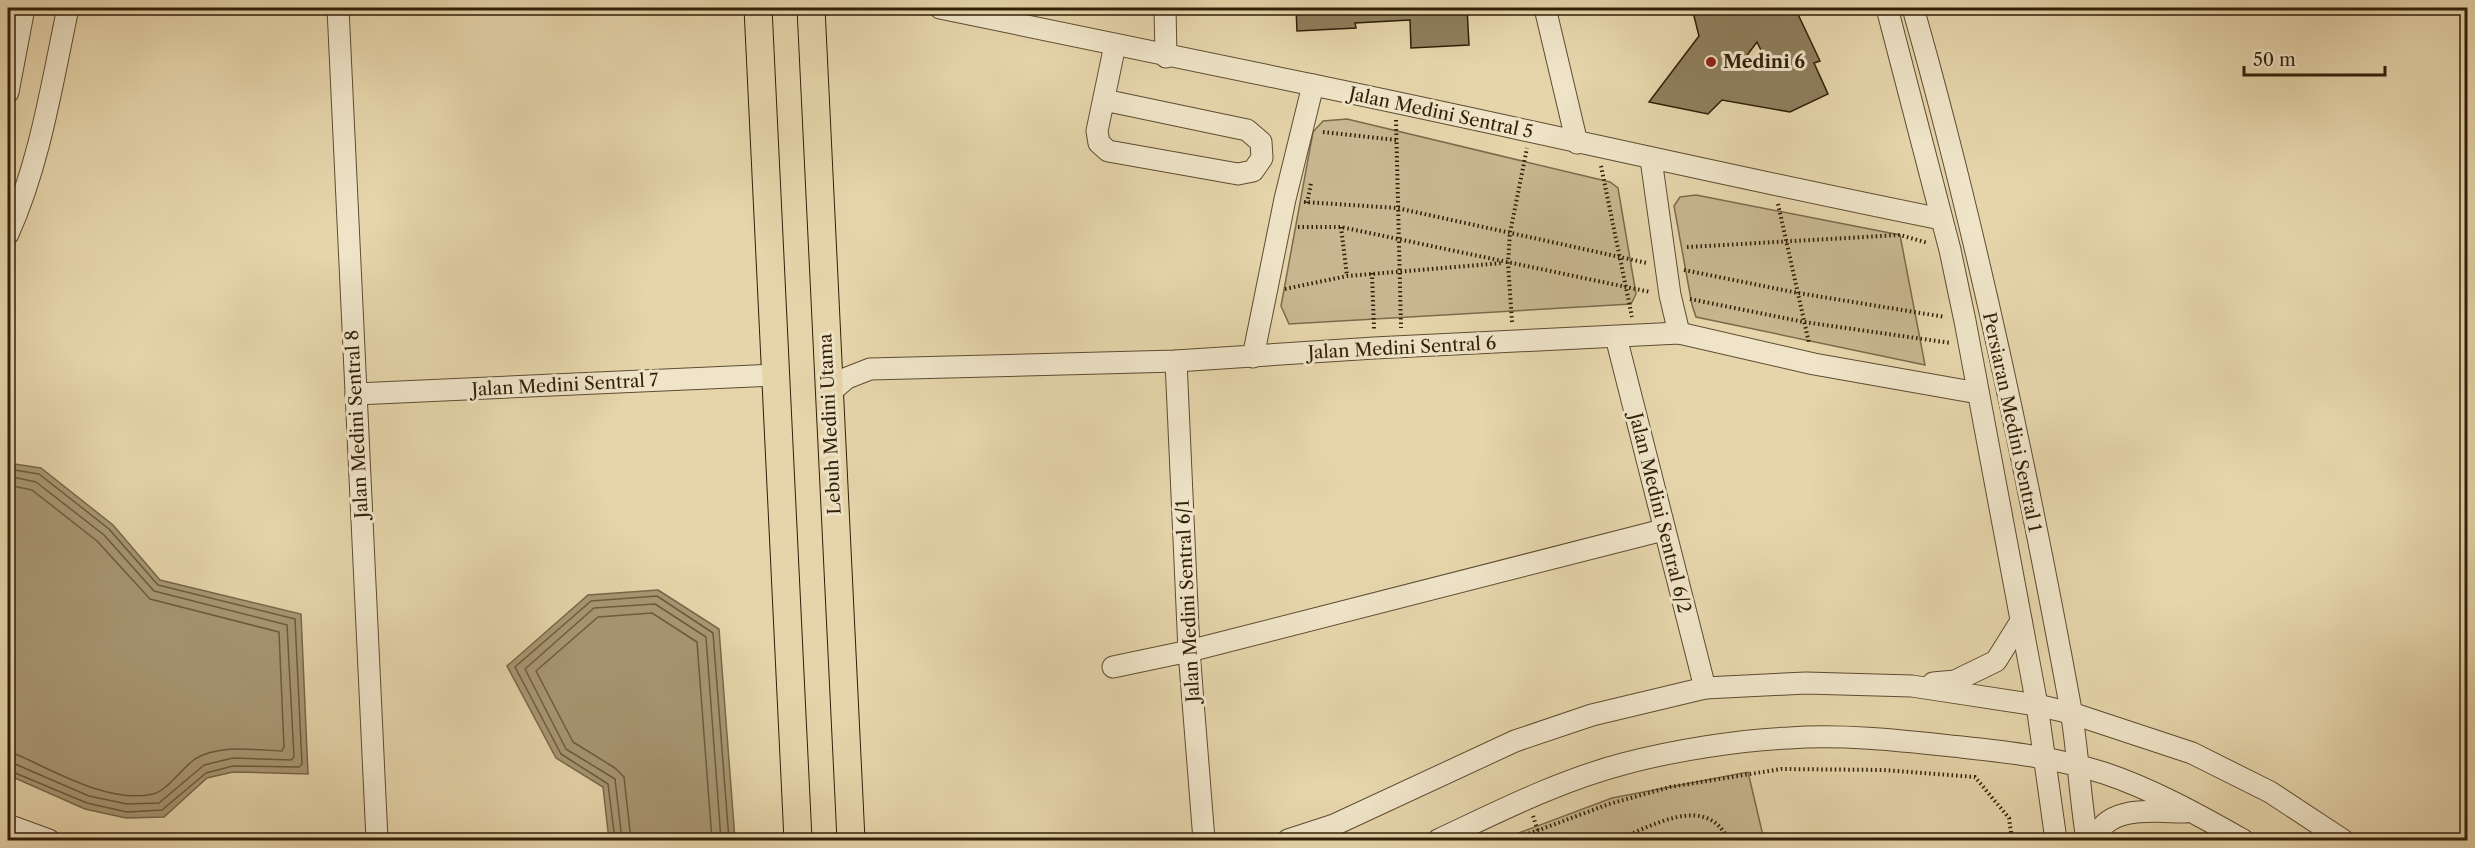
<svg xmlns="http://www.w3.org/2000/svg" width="2475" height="848" viewBox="0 0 2475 848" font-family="'Libre Caslon Text',serif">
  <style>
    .green { fill: #c7b68f; stroke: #7c6a4c; stroke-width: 1.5 }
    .water { fill: #a89774; stroke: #786749; stroke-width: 1.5 }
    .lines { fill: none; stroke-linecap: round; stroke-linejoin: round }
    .shore { stroke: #6c5b3e; stroke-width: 1.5 }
    .building { fill: #8f7e5d; stroke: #311f08; stroke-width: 1.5; fill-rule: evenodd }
    .minor-casing { stroke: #5e4c31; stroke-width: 23 }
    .major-casing { stroke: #311f08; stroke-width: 29 }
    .path { stroke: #311f08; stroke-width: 4; stroke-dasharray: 1.5 3; stroke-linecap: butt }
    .minor { stroke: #efe4c8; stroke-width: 21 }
    .major { stroke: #e6d5ab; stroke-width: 27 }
    .poi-dot { fill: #8f2418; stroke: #efe4c8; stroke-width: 2 }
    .labels { text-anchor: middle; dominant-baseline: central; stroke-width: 6; stroke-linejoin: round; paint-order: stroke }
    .poi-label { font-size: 18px; font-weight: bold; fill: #311f08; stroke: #efe4c8; text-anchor: start }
    .street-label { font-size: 18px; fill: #311f08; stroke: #efe4c8 }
  </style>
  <rect width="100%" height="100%" fill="#e6d5ab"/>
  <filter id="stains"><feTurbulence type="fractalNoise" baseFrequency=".00333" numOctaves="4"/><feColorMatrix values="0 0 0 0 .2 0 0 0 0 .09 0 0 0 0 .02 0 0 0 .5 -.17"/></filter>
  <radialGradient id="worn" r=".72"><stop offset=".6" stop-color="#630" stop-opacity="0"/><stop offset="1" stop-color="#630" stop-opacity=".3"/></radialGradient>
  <g class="green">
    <polygon points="1347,119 1610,182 1618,188 1636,294 1631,304 1289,324 1281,306 1313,132 1323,121"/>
    <polygon points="1696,195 1900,235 1925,365 1696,317 1692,305 1674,206 1680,197"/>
    <polygon points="1748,772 1764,840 1500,840 1612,798"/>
  </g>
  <g class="water">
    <polygon points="8,463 41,468 113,525 160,580 301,614 308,774 233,772 207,778 164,817 126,818 85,809 8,775"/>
    <polygon points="658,590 719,629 735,840 609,840 603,787 556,758 507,666 588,595"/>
  </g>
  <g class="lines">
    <g class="shore">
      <polyline points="8,469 39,474 109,529 158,585 295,619 302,764 299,767 233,766 206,773 162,810 127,812 87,803 8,770"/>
      <polyline points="8,476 36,482 104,535 154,591 287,625 294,757 291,760 233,758 204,765 159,803 127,804 89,796 15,764 8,762"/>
      <path d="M8 485 32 490 97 541 150 599 279 632 284 747 282 751C255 750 220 744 195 759 183 767 166 792 153 794 110 804 56 772 18 755L8 753"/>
      <polyline points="615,840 608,784 561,754 515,667 591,601 657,596 713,633 729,840"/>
      <polyline points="622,840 615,779 566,749 525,669 594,608 655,604 706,637 721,840"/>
      <polyline points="631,840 624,777 615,768 573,742 536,671 598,617 652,613 697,642 712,840"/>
    </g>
  </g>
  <g class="building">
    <polygon points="1296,8 1467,8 1469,45 1411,48 1410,20 1355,23 1356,28 1297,31"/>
    <path d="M1692 8H1795L1820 61 1814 63 1828 94 1790 112 1722 100 1708 114 1649 102 1699 36ZM1757 42 1770 69 1739 66Z"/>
  </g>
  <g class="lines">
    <g class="minor-casing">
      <g id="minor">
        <polyline points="338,8 377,840"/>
        <path d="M940 8C1064 34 1188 60 1313 85 1522 128 1731 177 1941 219"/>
        <polyline points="1165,8 1166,57"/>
        <polyline points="1545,8 1577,143"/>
        <polyline points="1887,8 1950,250 1965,321 2037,705 2056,840"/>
        <path d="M1913 8C1978 236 2028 476 2071 710 2078 753 2080 797 2087 840"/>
        <polyline points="8,92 24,8"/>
        <polyline points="1104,100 1247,130 1261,142 1262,158 1253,171 1238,174 1108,151 1099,143 1097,131 1115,45"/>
        <polyline points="1651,159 1670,295 1679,333"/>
        <path d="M8 234C40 163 52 83 68 8"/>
        <polyline points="1616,337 1705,688"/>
        <polyline points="1253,357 1285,199 1313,85"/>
        <polyline points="1176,361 1189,651 1204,840"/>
        <polyline points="356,394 775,375"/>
        <polyline points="828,394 847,378 870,369 1176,361 1374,348 1679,333 1814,364 1978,393"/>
        <polyline points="1113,667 1189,651 1663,530"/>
        <polyline points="1933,683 1955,681 1996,661 2021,621"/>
        <polyline points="8,825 49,840"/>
        <polyline points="1288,840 1334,825 1515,741 1592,715 1705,688 1806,683 1912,686 2037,705 2071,713 2192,753 2270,792 2343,840"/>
        <path d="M1438 840C1498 812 1558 781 1623 764 1671 751 1739 740 1789 738 1846 734 1904 741 1961 747 2009 752 2058 758 2104 773 2152 789 2199 815 2243 840"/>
        <path d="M2095 840C2106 804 2156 812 2185 812"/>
      </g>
    </g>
    <g class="major-casing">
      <g id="major">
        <polyline points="758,8 798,840"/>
        <polyline points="811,8 851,840"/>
      </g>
    </g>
    <g class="path">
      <polyline points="1396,120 1401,328"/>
      <polyline points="1323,132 1396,140"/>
      <polyline points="1601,166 1632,317"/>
      <polyline points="1304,202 1397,208 1647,263"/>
      <polyline points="1307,203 1311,183"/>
      <polyline points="1778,204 1809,343"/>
      <polyline points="1298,227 1341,227 1650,292"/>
      <polyline points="1341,227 1347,276"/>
      <polyline points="1687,247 1900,235 1928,243"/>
      <polyline points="1684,270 1798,293 1945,317"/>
      <polyline points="1372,273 1374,329"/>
      <polyline points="1285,289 1347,276 1503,263"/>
      <polyline points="1690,299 1804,322 1951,343"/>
      <polyline points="1512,322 1508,263 1510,233 1527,148"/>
      <polyline points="1533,816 1541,840"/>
      <polyline points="1512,840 1609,804 1670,787 1781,769 1884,770 1975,777 2009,818 2012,840"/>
      <path d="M1617 840C1650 827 1707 792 1728 840"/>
    </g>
    <use href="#minor" class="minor"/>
    <use href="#major" class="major"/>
  </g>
  <circle class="poi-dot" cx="1711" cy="62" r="6"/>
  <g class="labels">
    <g class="poi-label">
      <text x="1723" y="62">Medini 6</text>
    </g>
    <g class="street-label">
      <text transform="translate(1441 113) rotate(12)">Jalan Medini Sentral 5</text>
      <text transform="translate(1402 348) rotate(-3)">Jalan Medini Sentral 6</text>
      <text transform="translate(565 385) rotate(-3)">Jalan Medini Sentral 7</text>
      <text transform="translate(2012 422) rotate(78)">Persiaran Medini Sentral 1</text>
      <text transform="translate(357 424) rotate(-93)">Jalan Medini Sentral 8</text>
      <text transform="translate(830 424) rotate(-93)">Lebuh Medini Utama</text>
      <text transform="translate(1660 513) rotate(76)">Jalan Medini Sentral 6/2</text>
      <text transform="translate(1188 601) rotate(-93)">Jalan Medini Sentral 6/1</text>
    </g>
  </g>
  <rect width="2475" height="848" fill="none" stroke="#e6d5ab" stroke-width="30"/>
  <rect x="9" y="9" width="2457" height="830" fill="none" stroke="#311f08" stroke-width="3"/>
  <rect x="15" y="15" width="2445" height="818" fill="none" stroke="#311f08" stroke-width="1.5"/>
  <path d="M2244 66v9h141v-9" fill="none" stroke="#311f08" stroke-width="3"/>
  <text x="2253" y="66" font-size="18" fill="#311f08" stroke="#efe4c8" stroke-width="4.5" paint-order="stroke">50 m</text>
  <rect width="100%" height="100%" filter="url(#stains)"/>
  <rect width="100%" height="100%" fill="url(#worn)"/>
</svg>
